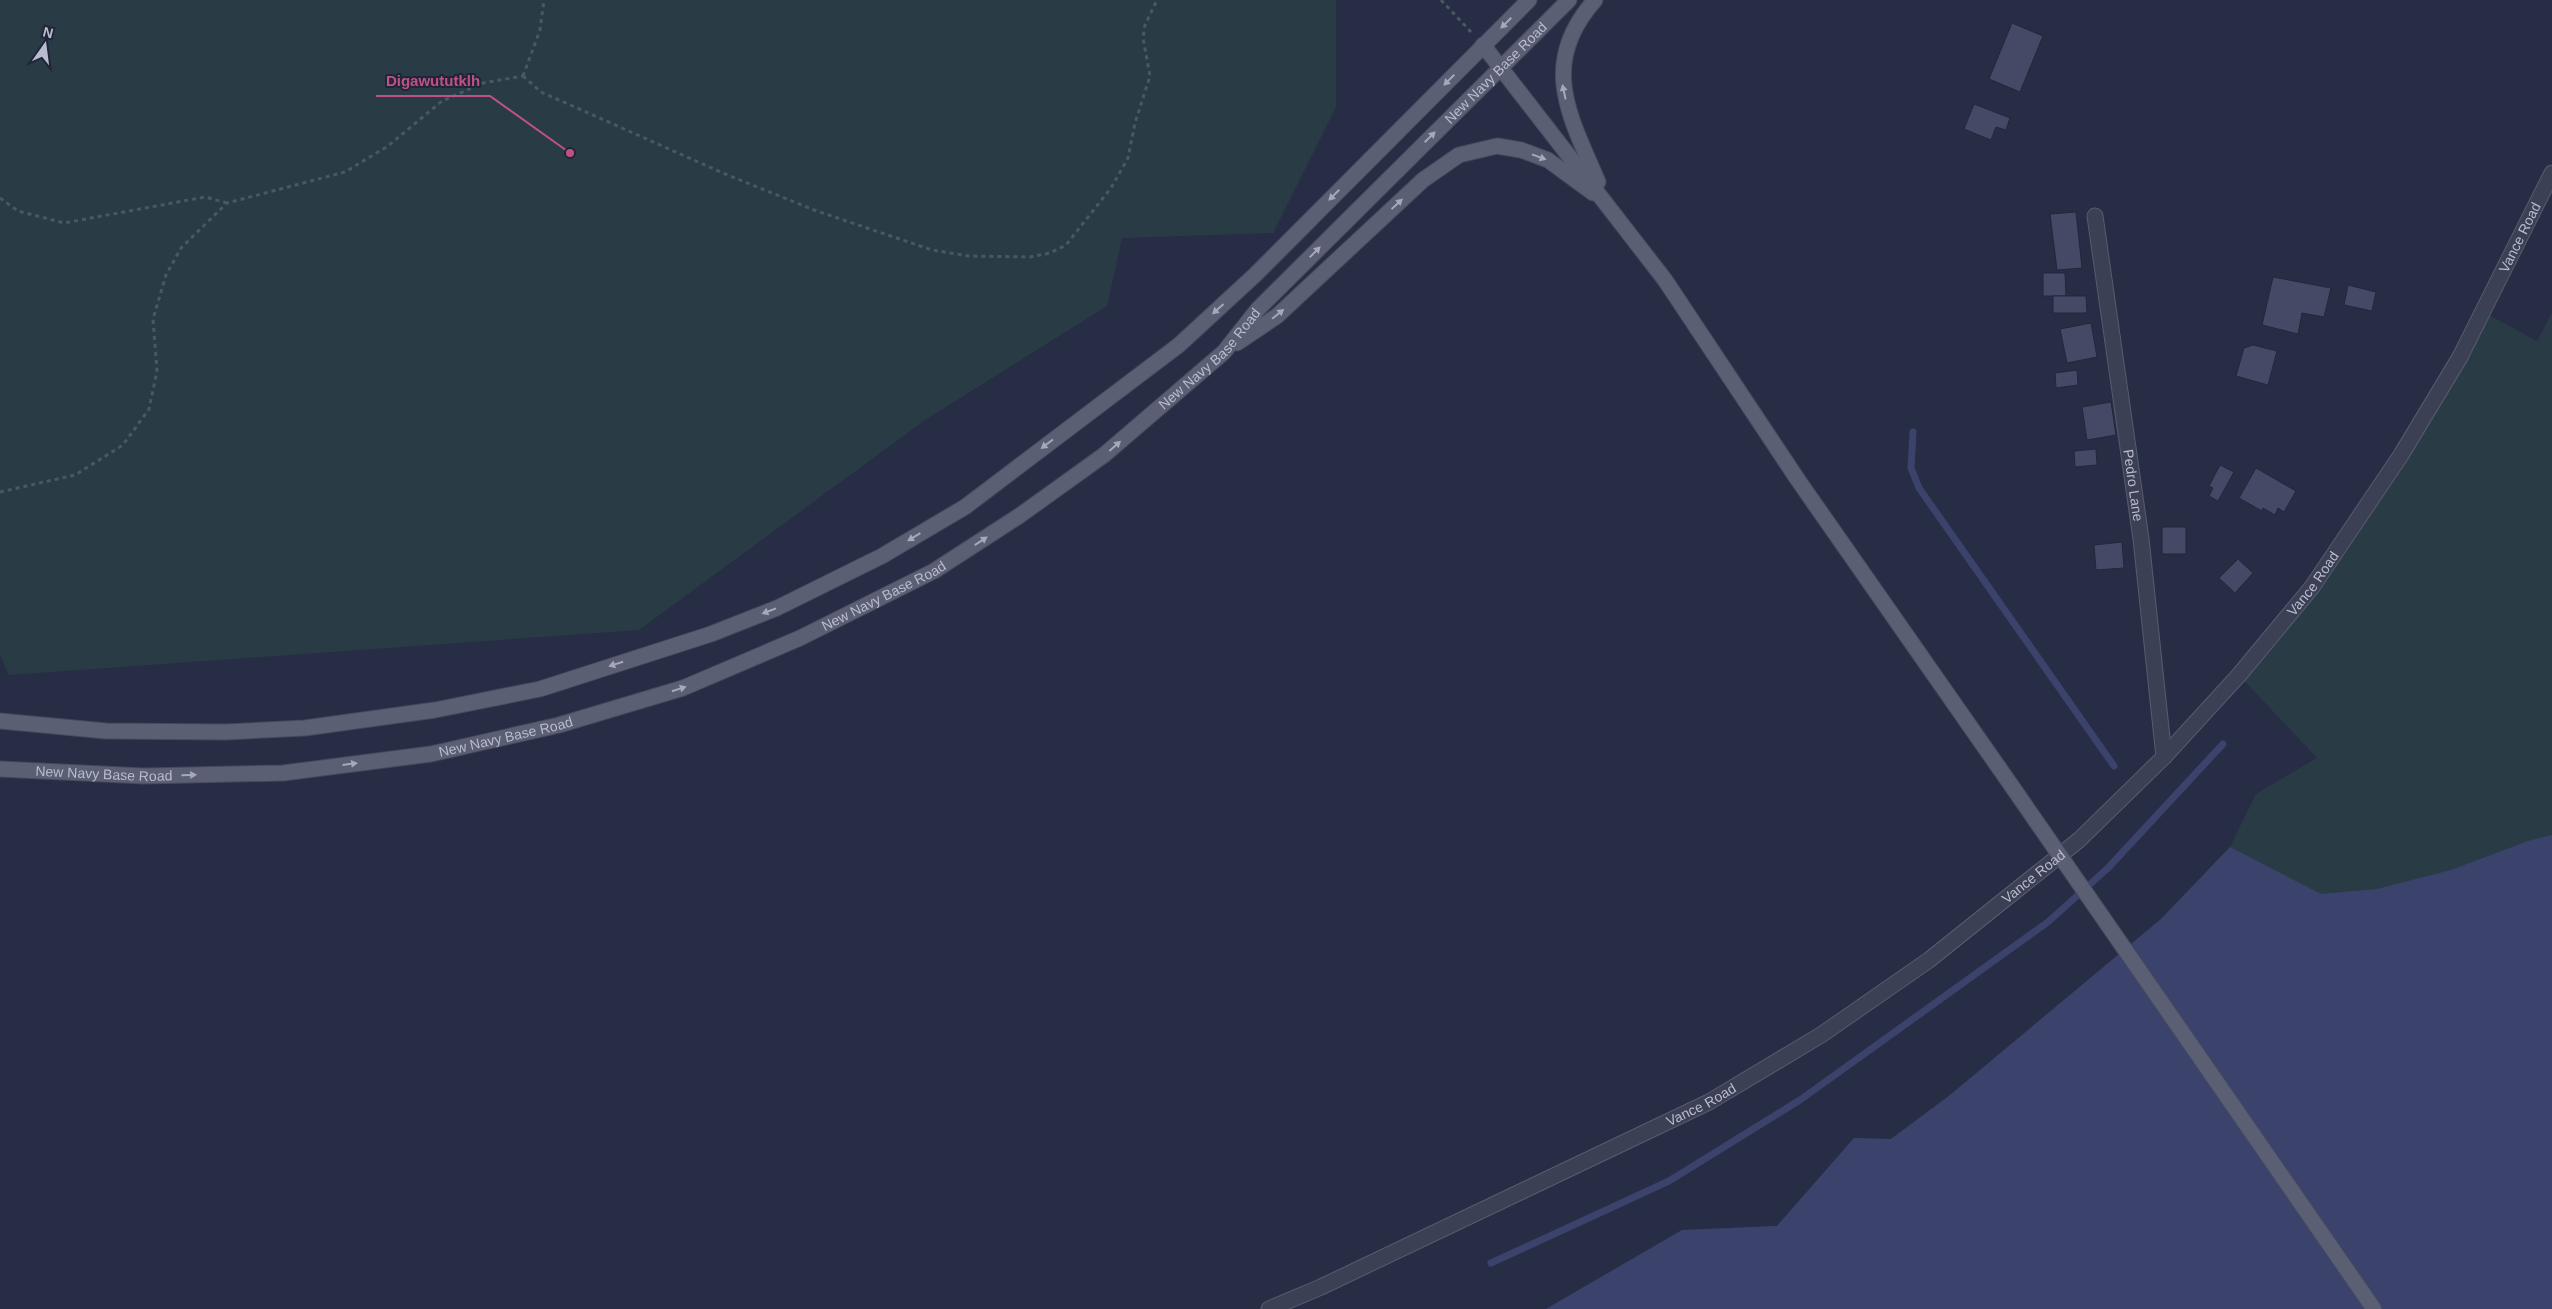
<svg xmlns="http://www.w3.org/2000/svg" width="2552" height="1309" viewBox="0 0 2552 1309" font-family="Helvetica,sans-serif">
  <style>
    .green { fill: #293c46 }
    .water { fill: #3b436c }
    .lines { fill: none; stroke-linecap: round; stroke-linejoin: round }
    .stream { stroke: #3b436c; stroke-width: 7 }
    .building { fill: #444a65; stroke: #22273c }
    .minor-casing { stroke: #575b6f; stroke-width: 17 }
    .major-casing { stroke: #45495e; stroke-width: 17 }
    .path { stroke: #485962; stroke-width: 3; stroke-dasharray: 4 4; stroke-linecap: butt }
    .minor { stroke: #3c4055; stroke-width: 15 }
    .major { stroke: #5a5f74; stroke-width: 15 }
    .major-bridge-casing { stroke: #45495e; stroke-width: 17; stroke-linecap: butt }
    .major-bridge { stroke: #5a5f74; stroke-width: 15 }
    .oneway { fill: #a6a9bc }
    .labels { text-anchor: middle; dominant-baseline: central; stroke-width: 4; stroke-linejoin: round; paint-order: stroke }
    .street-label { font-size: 14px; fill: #b9bcce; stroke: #20253a }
    .leader { fill: none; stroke: #bf5183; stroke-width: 2 }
    .callout-dot { fill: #bf5183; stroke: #20253a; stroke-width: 2 }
    .callout-label { font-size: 15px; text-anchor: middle; font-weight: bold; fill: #bf5183; stroke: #20253a; stroke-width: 4; stroke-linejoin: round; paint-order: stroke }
  </style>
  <rect width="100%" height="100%" fill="#272d45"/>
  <g class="green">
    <polygon points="0,0 1336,0 1336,107 1273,233 1122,238 1107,306 925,420 639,630 9,675 0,655"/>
    <polygon points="2483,312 2537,341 2552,313 2552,1309 1546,1309 1682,1230 1777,1226 1854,1138 1891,1139 1950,1095 2161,919 2230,847 2256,794 2317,758 2239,675 2312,587"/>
  </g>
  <polygon class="water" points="2552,835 2552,1309 1546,1309 1682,1230 1777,1226 1854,1138 1891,1139 1950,1095 2161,919 2230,847 2321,894 2377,889 2451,870 2528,841"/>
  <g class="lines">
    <g class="stream">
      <polyline points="1913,432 1911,468 1919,488 2114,766"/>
      <polyline points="1491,1263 1669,1181 1800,1100 2048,922 2108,868 2223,744"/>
    </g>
  </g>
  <g class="building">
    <polygon points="2012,23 2043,36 2020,92 1989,79"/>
    <polygon points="1974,104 2010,118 2006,130 1996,127 1991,140 1964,129"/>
    <polygon points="2076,212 2082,268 2057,270 2050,214"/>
    <polygon points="2043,273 2065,273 2066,296 2043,296"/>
    <polygon points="2273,277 2331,288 2324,317 2302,313 2298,334 2262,325"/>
    <polygon points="2348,285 2376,292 2372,311 2344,305"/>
    <polygon points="2053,296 2086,296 2087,313 2053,313"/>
    <polygon points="2091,323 2097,357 2067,363 2060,329"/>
    <polygon points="2253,345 2277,351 2268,385 2236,376 2244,348"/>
    <polygon points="2077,370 2078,385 2056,388 2055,373"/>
    <polygon points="2111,402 2116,435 2087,440 2082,407"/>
    <polygon points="2096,449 2097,465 2075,467 2074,451"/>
    <polygon points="2220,465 2234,472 2218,501 2209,496 2213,488 2209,486"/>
    <polygon points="2256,468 2296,491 2284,512 2278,508 2275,515 2263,508 2262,511 2239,498"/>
    <rect x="2162" y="527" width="24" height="27"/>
    <polygon points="2122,542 2124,568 2096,570 2094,545"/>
    <polygon points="2238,559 2253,573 2235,593 2219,578"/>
  </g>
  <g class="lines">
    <g class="minor-casing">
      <g id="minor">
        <path id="s1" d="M2095 216 2141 539 2164 757"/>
        <path id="s2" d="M1269 1309 1321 1287 1709 1102 1821 1035 1929 960 2079 840 2164 757 2239 675 2312 587 2401 455 2460 357 2552 173"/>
      </g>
    </g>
    <g class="major-casing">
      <g id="major">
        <path d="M1595 0C1538 64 1570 116 1598 182"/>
        <polyline points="1483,45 1665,280 1798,480 2011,785"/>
        <polyline points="1237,343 1277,316 1423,180 1459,155 1497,146 1521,150 1548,160 1593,193"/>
        <polyline points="0,721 106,731 226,732 305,728 435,710 540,689 711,634 777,608 882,556 965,507 1179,345 1256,274 1529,0"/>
        <path id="s3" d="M0 769 144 776 283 773 431 754 559 725 683 688 800 638 934 571 1019 516 1104 455 1224 352 1258 309 1569 0"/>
      </g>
    </g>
    <g class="path">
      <polyline points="1441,0 1471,32"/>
      <polyline points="523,76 541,92 723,173 814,210 932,250 969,256 1030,257 1050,253 1066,245 1111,188 1128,158 1135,123 1150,76 1143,38 1145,25 1157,0"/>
      <polyline points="523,76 540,30 544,0"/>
      <polyline points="0,198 18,211 64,223 205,197 227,203"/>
      <polyline points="0,492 75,475 123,445 149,409 157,371 153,319 166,275 181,248 227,203 345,172 388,146 442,101 483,83 523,76"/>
    </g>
    <use href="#minor" class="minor"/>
    <use href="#major" class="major"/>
    <g class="major-bridge-casing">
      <polyline id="major-bridge" points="2011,785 2374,1309"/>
    </g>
    <use href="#major-bridge" class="major-bridge"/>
  </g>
  <defs><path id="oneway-solid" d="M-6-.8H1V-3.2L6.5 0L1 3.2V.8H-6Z" transform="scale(1.25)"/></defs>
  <g class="oneway">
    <use href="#oneway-solid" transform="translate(1506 23) rotate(135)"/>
    <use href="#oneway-solid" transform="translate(1449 80) rotate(135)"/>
    <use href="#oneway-solid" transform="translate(1564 92) rotate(-102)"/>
    <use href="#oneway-solid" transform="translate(1430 137) rotate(-45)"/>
    <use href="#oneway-solid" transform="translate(1539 157) rotate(20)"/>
    <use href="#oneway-solid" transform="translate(1334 195) rotate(135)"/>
    <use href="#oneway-solid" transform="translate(1397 204) rotate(-43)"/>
    <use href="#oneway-solid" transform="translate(1315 252) rotate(-45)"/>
    <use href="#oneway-solid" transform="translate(1218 309) rotate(138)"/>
    <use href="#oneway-solid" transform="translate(1278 314) rotate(-39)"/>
    <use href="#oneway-solid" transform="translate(1047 444) rotate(143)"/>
    <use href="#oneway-solid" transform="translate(1115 446) rotate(-41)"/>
    <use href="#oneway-solid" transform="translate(914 537) rotate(149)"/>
    <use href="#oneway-solid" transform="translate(981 541) rotate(-33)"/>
    <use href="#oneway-solid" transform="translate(769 611) rotate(159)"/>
    <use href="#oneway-solid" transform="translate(616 664) rotate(162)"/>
    <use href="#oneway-solid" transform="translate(679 689) rotate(-18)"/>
    <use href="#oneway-solid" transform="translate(350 764) rotate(-7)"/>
    <use href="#oneway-solid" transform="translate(189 775) rotate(-1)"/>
  </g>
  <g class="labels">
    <g class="street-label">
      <text stroke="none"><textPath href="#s3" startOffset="1724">New Navy Base Road</textPath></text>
      <text stroke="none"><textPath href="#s2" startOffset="1692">Vance Road</textPath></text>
      <text stroke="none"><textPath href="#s3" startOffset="1319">New Navy Base Road</textPath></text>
      <text stroke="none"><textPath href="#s1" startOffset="272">Pedro Lane</textPath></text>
      <text stroke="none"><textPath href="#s2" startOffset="1288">Vance Road</textPath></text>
      <text stroke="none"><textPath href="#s3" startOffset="914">New Navy Base Road</textPath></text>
      <text stroke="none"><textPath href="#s3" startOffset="509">New Navy Base Road</textPath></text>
      <text stroke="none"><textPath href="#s3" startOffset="104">New Navy Base Road</textPath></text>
      <text stroke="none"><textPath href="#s2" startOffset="882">Vance Road</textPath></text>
      <text stroke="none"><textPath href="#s2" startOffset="478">Vance Road</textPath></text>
    </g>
  </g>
  <path class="leader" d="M570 153L490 96H376"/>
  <circle class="callout-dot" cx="570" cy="153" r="5"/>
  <g class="callout-label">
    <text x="433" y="86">Digawututklh</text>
  </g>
  <g transform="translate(45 45) rotate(14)" stroke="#20253a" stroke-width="4" paint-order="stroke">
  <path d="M0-4L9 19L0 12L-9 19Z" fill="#b9bcce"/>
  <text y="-8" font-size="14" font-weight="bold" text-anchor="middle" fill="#b9bcce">N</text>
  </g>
</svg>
